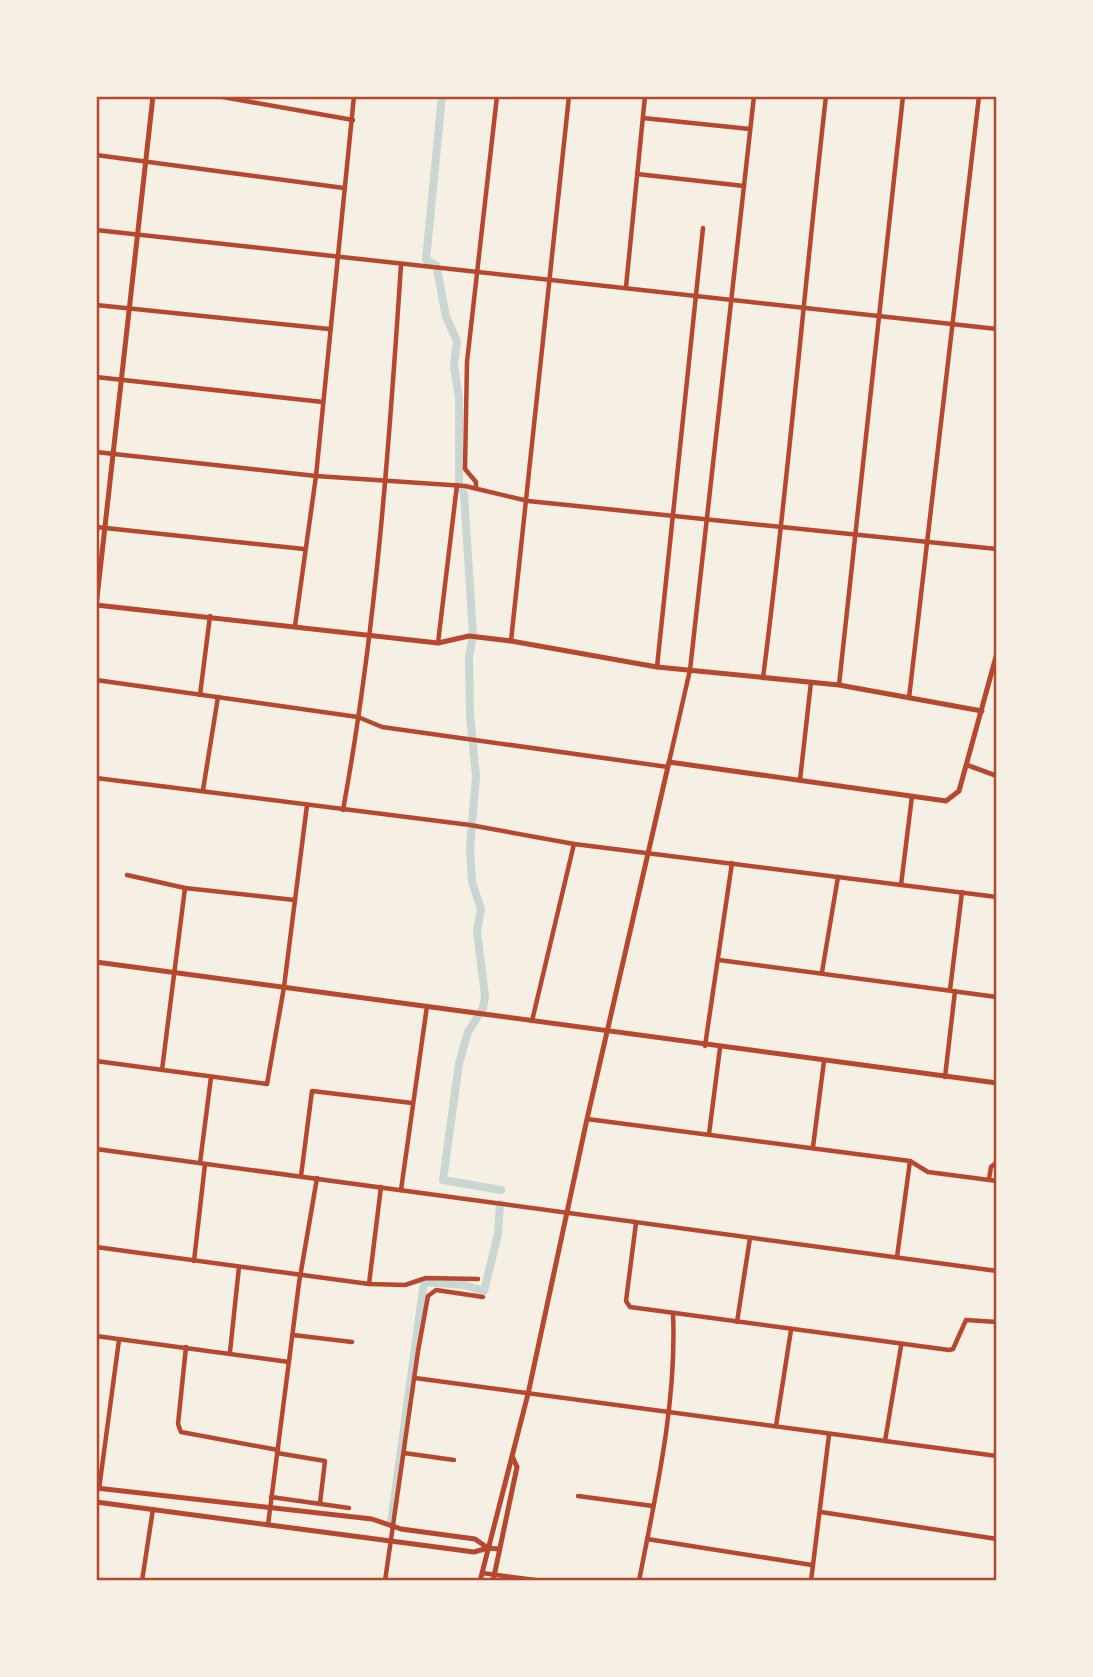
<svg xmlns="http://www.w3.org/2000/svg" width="1093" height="1677" viewBox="0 0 1093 1677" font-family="'Asap Condensed',sans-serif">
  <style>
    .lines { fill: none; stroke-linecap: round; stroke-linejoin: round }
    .canal { stroke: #c9d6d2; stroke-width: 8 }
    .minor { stroke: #b5482f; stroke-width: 4.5 }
    .tertiary { stroke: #b5482f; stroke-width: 5 }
    .neatline { fill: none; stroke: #b5482f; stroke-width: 2.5 }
  </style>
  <rect width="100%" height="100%" fill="#f6efe4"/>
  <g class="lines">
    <g class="canal">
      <polyline points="436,265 426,260 442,96"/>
      <polyline points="437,269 446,317 457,341 454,366 459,398 459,486 464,494 473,635 469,658 470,715 476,776 470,848 472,882 481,909 477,931 485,996 483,1008 468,1032 459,1063 443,1180 501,1190"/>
      <polyline points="391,1523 424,1282 464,1285 484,1291 498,1234 500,1204"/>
    </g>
    <g class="minor">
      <polyline points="217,96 353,120"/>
      <polyline points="643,118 750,129"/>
      <polyline points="96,155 344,188"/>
      <polyline points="637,174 744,186"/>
      <polyline points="96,230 997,329"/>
      <polyline points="626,287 645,96"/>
      <polyline points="96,305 329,329"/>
      <polyline points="96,377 323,402"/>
      <polyline points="96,452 316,476 465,486 528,501 997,549"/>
      <polyline points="476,488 476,482 465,469 467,362 497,96"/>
      <polyline points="96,527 304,549"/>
      <polyline points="295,626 316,476 354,96"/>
      <polyline points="511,641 569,96"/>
      <polyline points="438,643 457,485"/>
      <polyline points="657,667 703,228"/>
      <path d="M763 678C788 485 804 290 826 96"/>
      <polyline points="96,680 358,717 382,727 668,767"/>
      <polyline points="839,685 903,96"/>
      <polyline points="200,695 210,616"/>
      <polyline points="909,698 979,96"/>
      <polyline points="669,762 690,670 754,96"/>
      <polyline points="96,778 470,825 574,844 997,897"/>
      <polyline points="800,780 811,682"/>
      <polyline points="203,790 218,697"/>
      <path d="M343 810C376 630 389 448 401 265"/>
      <polyline points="127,875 185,888 294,900"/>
      <polyline points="901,885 912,796"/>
      <polyline points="719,960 997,997"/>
      <polyline points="822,972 838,877"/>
      <polyline points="950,990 962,892"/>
      <polyline points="532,1021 574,844"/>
      <polyline points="705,1046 732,863"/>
      <polyline points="96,1061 267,1084 284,987 307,805"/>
      <polyline points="162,1070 185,888"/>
      <polyline points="945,1077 955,991"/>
      <polyline points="587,1119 910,1161 928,1172 997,1181"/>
      <polyline points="709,1134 720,1048"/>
      <polyline points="813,1147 824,1061"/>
      <polyline points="96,1149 997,1271"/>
      <polyline points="200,1163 211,1077"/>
      <polyline points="301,1176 312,1091 412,1103"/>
      <polyline points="989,1179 991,1167 997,1162"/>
      <polyline points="401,1190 427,1006"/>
      <polyline points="636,1223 626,1301 630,1307 949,1350 953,1349 966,1320 997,1322"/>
      <polyline points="96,1247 369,1284 405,1285 426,1278 478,1279"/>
      <polyline points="897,1257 910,1161"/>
      <polyline points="194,1261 205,1164"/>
      <polyline points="369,1284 381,1187"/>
      <polyline points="737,1322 750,1238"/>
      <polyline points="293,1335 352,1342"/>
      <polyline points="96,1336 289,1362"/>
      <polyline points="186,1347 178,1424 181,1432 278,1450"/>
      <polyline points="230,1352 239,1267"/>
      <polyline points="415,1378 997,1456"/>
      <polyline points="776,1426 791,1330"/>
      <polyline points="885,1441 901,1346"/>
      <polyline points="277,1453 325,1461 320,1503"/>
      <polyline points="404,1453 454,1460"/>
      <polyline points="99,1489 119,1340"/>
      <polyline points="578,1496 653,1506"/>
      <polyline points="271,1497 349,1508"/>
      <polyline points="821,1512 997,1539"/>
      <polyline points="268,1525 299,1283 317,1178"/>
      <polyline points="647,1539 812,1565"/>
      <polyline points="482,1573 543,1581"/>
      <polyline points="142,1581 153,1509"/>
      <polyline points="385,1581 418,1351 428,1296 436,1290 483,1297"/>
      <path d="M639 1581C656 1493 677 1402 673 1313"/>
      <polyline points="811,1581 829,1435"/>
    </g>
    <g class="tertiary">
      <polyline points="96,605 438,643 469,636 511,641 657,667 839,685 982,711"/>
      <polyline points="96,607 153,96"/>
      <polyline points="967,765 997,776"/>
      <polyline points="96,962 997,1083"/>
      <polyline points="96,1488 372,1519 401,1529 475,1539 488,1548 499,1549"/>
      <polyline points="96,1502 474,1552 488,1548"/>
      <polyline points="480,1581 528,1394 587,1119 669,762 946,801 959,791 997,653"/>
      <polyline points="493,1581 517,1467 513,1458"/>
    </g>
  </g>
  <rect width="1093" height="1677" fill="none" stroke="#f6efe4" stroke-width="196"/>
  <rect x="98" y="98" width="897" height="1481" class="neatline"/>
</svg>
